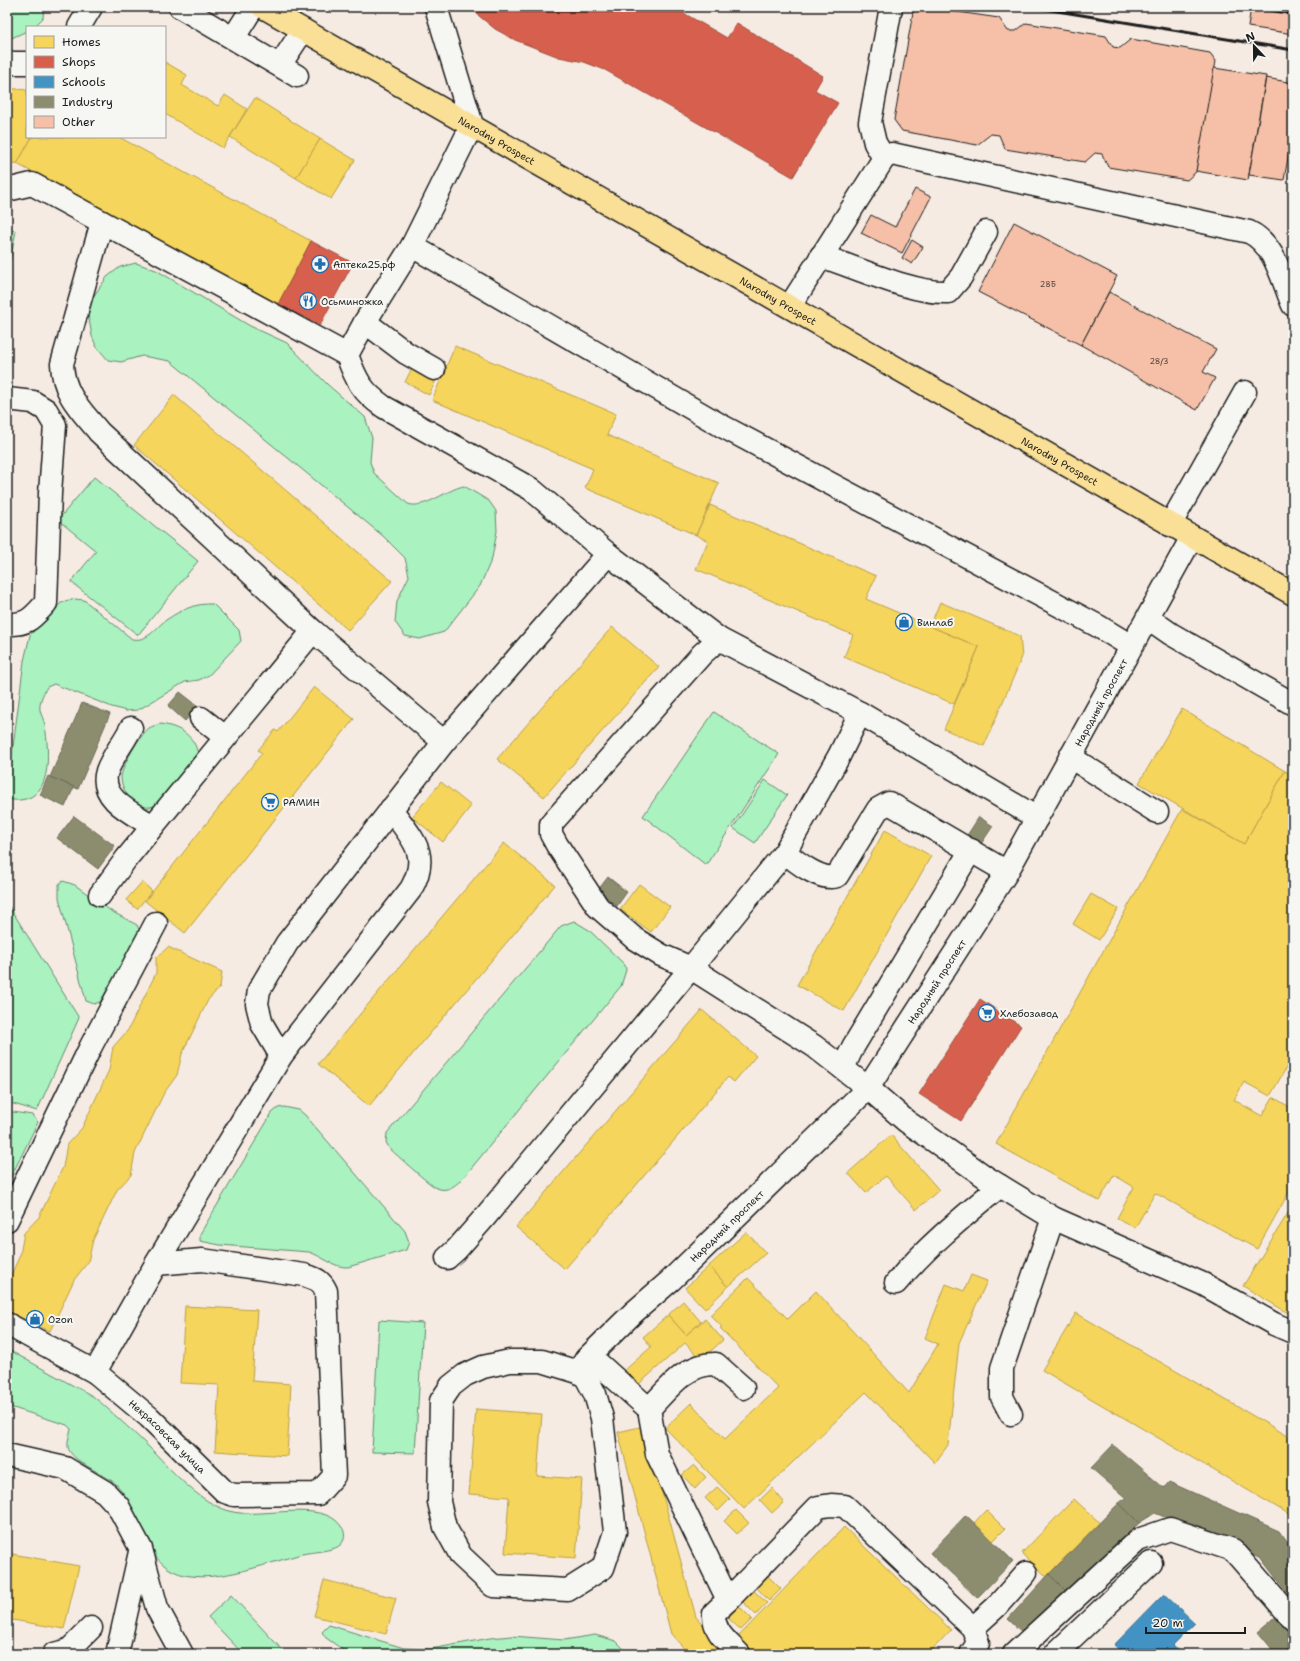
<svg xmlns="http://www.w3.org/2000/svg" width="1300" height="1661" viewBox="0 0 1300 1661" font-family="'Shantell Sans',sans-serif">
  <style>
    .green { fill: #aaf2bf; stroke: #63876e }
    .homes { fill: #f6d55c; stroke: #b59e49 }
    .shops { fill: #d6604d; stroke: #9e4c3e }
    .schools { fill: #4393c3; stroke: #376f91 }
    .industry { fill: #8c8c6e; stroke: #6a6a55 }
    .building { fill: #f5c0a7; stroke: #1c1c1c }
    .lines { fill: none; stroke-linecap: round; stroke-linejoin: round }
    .minor-casing { stroke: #1c1c1c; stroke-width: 25 }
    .major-casing { stroke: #1c1c1c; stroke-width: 25 }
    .minor { stroke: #f6f6f2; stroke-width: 22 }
    .major { stroke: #fadf96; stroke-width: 22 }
    .rail { stroke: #1c1c1c; stroke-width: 3 }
    .labels { text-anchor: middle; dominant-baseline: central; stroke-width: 4; stroke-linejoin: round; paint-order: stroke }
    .number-label { font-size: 8px; fill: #52453f }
    .street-label { font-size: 10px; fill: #1c1c1c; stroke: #f6f6f2 }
    .poi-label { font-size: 10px; fill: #1c1c1c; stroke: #f6f6f2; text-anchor: start }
  </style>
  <rect width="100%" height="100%" fill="#f6ebe3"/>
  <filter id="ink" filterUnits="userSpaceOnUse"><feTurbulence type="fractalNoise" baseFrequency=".025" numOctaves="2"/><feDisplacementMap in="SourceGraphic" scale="8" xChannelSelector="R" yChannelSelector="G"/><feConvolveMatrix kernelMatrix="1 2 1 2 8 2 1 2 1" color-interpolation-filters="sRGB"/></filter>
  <g filter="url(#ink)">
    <g class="green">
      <polygon points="7,7 44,7 43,18 34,27 27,27 27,31 7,40"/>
      <polygon points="7,229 16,231 7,277"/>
      <path d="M136 263 156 270 250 326 287 343 328 385 365 417 372 438 370 462 374 473 408 504C424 510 447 489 464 486L489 501 496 511 497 531 492 558 480 586 444 632 420 639 405 636 395 622 397 601 409 576 405 558 383 536 170 361 142 356 121 362 108 360 96 346 92 336 88 314 93 297 107 277 120 267Z"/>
      <polygon points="94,477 198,561 138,635 71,582 96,551 58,520"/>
      <path d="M75 599 84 600 132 639C148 642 155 628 166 620 181 610 195 603 213 604L239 630 241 641 209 675 199 680 185 682 138 710 126 711 112 707 54 684 47 687C43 694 39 702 40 710 41 715 44 720 45 725 49 753 54 804 12 800L8 797 7 793 24 661 30 635 61 603Z"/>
      <polygon points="714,712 779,754 706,865 643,816"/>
      <path d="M161 724C179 727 195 735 198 755 188 768 169 801 154 806 138 812 122 794 121 778 121 767 140 735 149 728 152 726 157 725 161 724Z"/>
      <polygon points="765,780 787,795 755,843 733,828"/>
      <polygon points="63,881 75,885 111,911 137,925 140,932 139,938 100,1002 94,1004 86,1001 59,898 59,884"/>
      <polygon points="7,903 79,1018 37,1111 7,1102"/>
      <path d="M574 921 589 930 625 965 626 970 621 986 464 1177C457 1184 448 1193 437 1188 429 1185 397 1155 389 1148L386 1142 387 1133 561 926Z"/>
      <path d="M284 1107 299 1110 305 1115 405 1231 409 1242 406 1250 348 1267C334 1268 322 1256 309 1252L220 1245 200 1241V1234L272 1113 278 1108Z"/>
      <polygon points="7,1111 32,1115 38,1122 7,1185"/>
      <polygon points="379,1320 423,1323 415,1453 372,1452"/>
      <path d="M7 1349C29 1361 50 1373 72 1385 81 1390 91 1394 99 1401 117 1417 136 1434 153 1451 175 1474 198 1501 229 1511 258 1520 322 1498 341 1526 346 1532 346 1541 339 1546 332 1551 311 1552 302 1554 267 1563 207 1588 173 1571 141 1555 140 1509 116 1484 105 1474 70 1461 68 1447 67 1441 70 1434 71 1429L67 1425 7 1406Z"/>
      <polygon points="231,1595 286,1654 243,1654 208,1617"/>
      <polygon points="329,1625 404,1648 431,1649 490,1638 512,1636 564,1640 595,1635 616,1641 629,1654 349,1654 326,1638 322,1632"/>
    </g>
    <g class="homes">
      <polygon points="165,62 187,75 182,85 218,106 225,95 247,109 223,148 165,114"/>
      <polygon points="7,88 27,90 27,137 32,137 17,164 7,161"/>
      <polygon points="255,98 320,139 296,178 230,137"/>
      <polygon points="32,137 119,137 311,241 278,304 17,164"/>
      <polygon points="320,139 355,160 331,199 296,178"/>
      <polygon points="455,346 616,414 607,435 719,483 696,535 585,488 593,469 432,400"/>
      <polygon points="412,368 436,380 429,395 405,382"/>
      <polygon points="174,395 392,581 348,630 134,445"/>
      <polygon points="710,505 876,576 866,599 979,647 954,704 844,657 853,635 696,569 708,541 696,535"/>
      <polygon points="940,602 1020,636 1022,657 984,746 944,729 979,647 930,626"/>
      <polygon points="612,627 659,667 544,797 497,759"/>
      <polygon points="314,687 354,719 185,933 145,901 262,753 258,750 275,730 278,732"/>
      <polygon points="1182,709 1285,771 1244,844 1139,783"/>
      <polygon points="1285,771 1293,775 1293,996 1289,1003 1293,1006 1293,1056 1270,1096 1244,1082 1234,1100 1262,1116 1273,1097 1293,1109 1293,1185 1257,1249 1155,1193 1135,1228 1117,1218 1134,1187 1114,1175 1099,1201 996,1144 1182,809 1244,844"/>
      <polygon points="441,782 471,806 443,842 412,817"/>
      <polygon points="885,830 931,856 844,1011 797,985"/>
      <polygon points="504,843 555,885 369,1106 318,1064"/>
      <polygon points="142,882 152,891 137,909 126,900"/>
      <polygon points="639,884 670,907 651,932 620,909"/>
      <polygon points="1091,894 1118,909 1099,940 1073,924"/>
      <polygon points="168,947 222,972 220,987 208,1000 182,1054 177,1075 164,1093 135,1153 131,1175 117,1190 93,1240 88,1262 74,1280 50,1331 7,1311 7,1284 20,1255 24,1233 39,1217 63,1167 67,1144 82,1128 109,1070 113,1047 128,1030 156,973 156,958"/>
      <polygon points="702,1010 756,1056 734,1082 728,1077 565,1269 516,1227"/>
      <polygon points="891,1135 939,1190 916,1210 886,1176 866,1193 848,1173"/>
      <polygon points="1293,1205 1293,1316 1243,1286"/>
      <polygon points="746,1232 766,1253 728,1287 709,1266"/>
      <polygon points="709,1266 728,1287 705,1309 685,1288"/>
      <polygon points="971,1275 987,1281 959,1343 948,1445 935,1463 866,1392 744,1509 665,1428 691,1403 725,1439 778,1388 720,1328 722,1327 710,1315 748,1278 788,1319 816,1291 909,1393 938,1344 925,1338 946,1284 964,1291"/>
      <polygon points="683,1301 701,1322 686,1335 668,1315"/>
      <polygon points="185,1306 257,1310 252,1381 291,1384 287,1456 215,1451 219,1385 180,1383"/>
      <polygon points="1076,1313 1293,1439 1292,1516 1042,1370"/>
      <polygon points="668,1315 686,1335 705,1319 723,1340 701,1360 685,1343 638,1385 625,1370 651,1347 643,1337"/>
      <polygon points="476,1409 542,1414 537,1476 582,1479 576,1558 505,1553 509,1497 469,1494"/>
      <polygon points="644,1426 696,1617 730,1654 689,1654 671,1634 618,1432"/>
      <polygon points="694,1465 706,1477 695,1489 682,1475"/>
      <polygon points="717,1487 730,1499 718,1511 705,1498"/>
      <polygon points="772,1488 784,1502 772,1513 760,1500"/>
      <polygon points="1074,1499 1100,1523 1047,1577 1022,1553"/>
      <polygon points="736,1510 749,1523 737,1534 724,1521"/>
      <polygon points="986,1510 1005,1529 993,1541 974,1523"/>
      <polygon points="844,1527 951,1630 928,1654 756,1654 738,1637"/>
      <polygon points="7,1553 79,1566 64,1629 7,1619"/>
      <polygon points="768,1576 781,1589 769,1601 757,1588"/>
      <polygon points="324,1580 396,1598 386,1634 314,1616"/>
      <polygon points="754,1591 767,1603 756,1615 743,1602"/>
      <polygon points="739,1606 752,1619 741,1630 728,1618"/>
    </g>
    <g class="shops">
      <polygon points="472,7 673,7 727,38 737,23 823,76 815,90 838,103 793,177 605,70 584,62 559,57 515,40 495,29 479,16"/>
      <polygon points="311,241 353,263 320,325 278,304"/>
      <polygon points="980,999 1021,1026 961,1121 919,1094"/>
    </g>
    <polygon class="schools" points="1164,1594 1195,1623 1173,1645 1183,1654 1117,1654 1120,1651 1114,1645"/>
    <g class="industry">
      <polygon points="180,692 198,706 185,721 168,706"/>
      <polygon points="82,703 110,714 78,789 50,777"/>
      <polygon points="48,776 74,787 65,807 40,795"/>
      <polygon points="74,816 115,846 98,869 57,838"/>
      <polygon points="979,817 993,826 979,847 966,837"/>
      <polygon points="608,877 627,892 617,906 598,890"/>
      <polygon points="1113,1445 1164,1488 1169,1482 1279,1531 1293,1550 1293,1600 1260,1557 1155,1513 1139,1523 1119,1503 1126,1498 1091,1468"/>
      <polygon points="1119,1503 1139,1523 1069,1594 1049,1574"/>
      <polygon points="966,1515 1013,1561 977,1598 930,1553"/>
      <polygon points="1049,1574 1069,1594 1026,1636 1008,1619"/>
      <polygon points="1278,1615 1293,1633 1293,1654 1276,1654 1258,1632"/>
    </g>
    <g class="building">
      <polygon points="923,7 999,18 1008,31 1016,31 1026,23 1106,36 1113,47 1120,48 1131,39 1210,53 1216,61 1196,172 1187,180 1108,167 1102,154 1095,153 1085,162 1005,149 999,135 991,134 977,145 902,131 894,120 913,12"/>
      <polygon points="1251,7 1293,7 1293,34 1248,27"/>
      <polygon points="1214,68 1266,76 1248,180 1196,171"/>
      <polygon points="1266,78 1293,83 1293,130 1284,180 1249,175"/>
      <polygon points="915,189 931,197 902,253 861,233 871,215 895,227"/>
      <polygon points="1014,222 1117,276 1081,345 978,292"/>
      <polygon points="912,240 923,247 912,264 902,258"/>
      <polygon points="1109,292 1216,349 1203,372 1215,378 1197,410 1081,345"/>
    </g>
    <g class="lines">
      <g class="minor-casing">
        <g id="minor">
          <polyline points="180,7 297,76"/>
          <path d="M436 7 472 125 412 246 365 322 347 355C356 380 362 392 384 407L531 489 608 554 719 639 860 713 1037 818"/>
          <polyline points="79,27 91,7"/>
          <polyline points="234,37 253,7"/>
          <polyline points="7,63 27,63"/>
          <polyline points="280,65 303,30"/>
          <polyline points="884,158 875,143 870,122 891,7"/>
          <polyline points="7,190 32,184 347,355"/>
          <path d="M102 222 62 364C63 394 81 410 99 432L313 631 444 742"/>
          <polyline points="412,246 722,426 1098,626 1131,646"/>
          <path d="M821 256C855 267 914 294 948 292L961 277 986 232"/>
          <path d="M790 306 884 158 892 154 1249 232C1275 244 1282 280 1293 305"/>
          <polyline points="365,322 406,353 434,369"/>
          <path d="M7 399 33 402 46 410 55 425 50 493 46 603C32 618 28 625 7 624"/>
          <polyline points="1170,525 1245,392"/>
          <polyline points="1148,618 1171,634 1293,704"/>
          <polyline points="860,713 839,756 785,852 691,968 814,1046 868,1088 906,1121 987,1178 1053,1218 1203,1284 1274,1324 1293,1332"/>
          <polyline points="201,718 225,737"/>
          <path d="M131 728C124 742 112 757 107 771 98 799 134 814 153 826"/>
          <polyline points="1070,757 1157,812"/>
          <path d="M785 852C796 862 822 882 837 876L878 809 889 803 1007 872"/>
          <polyline points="100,895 126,859 313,631"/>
          <path d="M281 1056 411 889C431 853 412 839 391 809"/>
          <polyline points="843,1068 853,1047 971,850"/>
          <polyline points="7,1220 91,1046 156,923"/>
          <polyline points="447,1258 457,1249 485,1217 691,968 661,955 635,939 598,907 557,845 551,834 551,824 702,654 719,639"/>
          <path d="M896 1283C926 1247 964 1216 1000 1186"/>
          <path id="s1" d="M7 1324 95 1372 149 1417 225 1492 234 1495 318 1494 334 1476 326 1291C321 1280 316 1279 304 1275L202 1260 156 1264"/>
          <polyline points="590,1356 649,1409 657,1454 728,1600 818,1507 831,1505 845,1506 973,1628 978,1643 971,1654"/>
          <polygon points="510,1361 542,1361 578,1372 586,1377 595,1394 602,1418 615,1532 603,1568 568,1590 493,1586 461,1556 445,1527 439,1502 441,1401 451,1386 465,1375 483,1367"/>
          <polyline points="95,1372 156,1264 281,1056 262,1024 257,1004 259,990 287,943 444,742 608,554"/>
          <path id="s2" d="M578 1372 586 1359 633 1313 671 1280 868 1088 1007 872 1192 537"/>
          <path d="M649 1409C668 1389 686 1363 716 1364L743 1388"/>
          <polyline points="1011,1414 1002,1397 1002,1368 1053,1218"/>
          <polyline points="7,1455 65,1468 105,1492 118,1506 141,1549 157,1608 182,1654"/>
          <path d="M728 1600 714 1613C713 1632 728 1642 739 1654"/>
          <polyline points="973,1628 996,1607 1026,1573"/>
          <polyline points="54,1654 69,1650 91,1628"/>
          <polyline points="117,1654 140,1552"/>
          <polyline points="1014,1654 1138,1540 1170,1529 1233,1550 1293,1619"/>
          <polyline points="1055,1654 1151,1563"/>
        </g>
      </g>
      <g class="major-casing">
        <g id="major">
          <path id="s3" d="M263 7 1293 594"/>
        </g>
      </g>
      <use href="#minor" class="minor"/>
      <use href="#major" class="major"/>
      <g class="rail">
        <polyline points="1033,7 1293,50"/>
        <polyline points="1252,7 1293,14"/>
      </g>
    </g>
  </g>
  <defs>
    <g id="pharmacy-ring" transform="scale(0.9)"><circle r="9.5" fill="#f6f6f2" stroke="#1f6fb2" stroke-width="1.5"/><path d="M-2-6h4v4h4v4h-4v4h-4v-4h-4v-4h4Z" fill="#1f6fb2"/></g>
    <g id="restaurant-ring" transform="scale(0.9)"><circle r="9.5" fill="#f6f6f2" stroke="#1f6fb2" stroke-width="1.5"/><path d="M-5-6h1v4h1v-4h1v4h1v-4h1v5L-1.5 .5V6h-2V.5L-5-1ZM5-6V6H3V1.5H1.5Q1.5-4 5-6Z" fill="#1f6fb2"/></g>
    <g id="shop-ring" transform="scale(0.9)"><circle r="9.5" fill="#f6f6f2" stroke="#1f6fb2" stroke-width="1.5"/><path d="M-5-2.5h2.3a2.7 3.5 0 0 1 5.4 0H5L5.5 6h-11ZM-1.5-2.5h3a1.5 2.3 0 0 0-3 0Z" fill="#1f6fb2"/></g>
    <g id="supermarket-ring" transform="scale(0.9)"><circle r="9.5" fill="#f6f6f2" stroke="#1f6fb2" stroke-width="1.5"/><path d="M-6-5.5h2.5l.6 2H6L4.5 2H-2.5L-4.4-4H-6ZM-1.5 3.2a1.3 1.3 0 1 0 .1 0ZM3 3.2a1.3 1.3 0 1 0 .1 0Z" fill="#1f6fb2"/></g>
  </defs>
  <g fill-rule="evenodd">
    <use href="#pharmacy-ring" x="320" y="264"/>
    <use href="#restaurant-ring" x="308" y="301"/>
    <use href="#shop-ring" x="904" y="622"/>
    <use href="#supermarket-ring" x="270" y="802"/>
    <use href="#supermarket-ring" x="987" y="1013"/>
    <use href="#shop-ring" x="35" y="1319"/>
  </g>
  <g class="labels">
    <g class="number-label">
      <text x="1048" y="284">28Б</text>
      <text x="1159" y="361">28/3</text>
    </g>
    <g class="street-label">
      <text stroke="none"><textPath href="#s3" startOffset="269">Narodny Prospect</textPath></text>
      <text stroke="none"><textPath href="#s3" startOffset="593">Narodny Prospect</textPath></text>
      <text stroke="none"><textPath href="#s3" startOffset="917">Narodny Prospect</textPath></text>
      <text stroke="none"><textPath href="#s2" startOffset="857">Народный проспект</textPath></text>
      <text stroke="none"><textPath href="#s2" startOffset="533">Народный проспект</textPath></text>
      <text stroke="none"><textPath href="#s2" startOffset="209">Народный проспект</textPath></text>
      <text stroke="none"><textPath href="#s1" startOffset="197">Некрасовская улица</textPath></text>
    </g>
    <g class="poi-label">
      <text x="333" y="264">Аптека25.рф</text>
      <text x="321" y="301">Осьминожка</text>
      <text x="917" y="622">Винлаб</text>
      <text x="283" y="802">РАМИН</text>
      <text x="1000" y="1013">Хлебозавод</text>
      <text x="48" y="1319">Ozon</text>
    </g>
  </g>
  <rect width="1300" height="1661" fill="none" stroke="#f6f6f2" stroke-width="24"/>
  <rect x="12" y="12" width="1276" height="1637" fill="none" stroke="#1c1c1c" stroke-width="1.5" filter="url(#ink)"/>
  <rect x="26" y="26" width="140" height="112" fill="#f6f6f2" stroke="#9f9f9c"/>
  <rect x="34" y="36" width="20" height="12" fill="#f6d55c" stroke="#9f9f9c"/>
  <text x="62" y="46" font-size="12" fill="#1c1c1c">Homes</text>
  <rect x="34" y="56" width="20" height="12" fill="#d6604d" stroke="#9f9f9c"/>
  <text x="62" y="66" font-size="12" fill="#1c1c1c">Shops</text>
  <rect x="34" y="76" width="20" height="12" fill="#4393c3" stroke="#9f9f9c"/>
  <text x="62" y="86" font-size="12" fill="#1c1c1c">Schools</text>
  <rect x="34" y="96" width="20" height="12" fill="#8c8c6e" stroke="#9f9f9c"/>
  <text x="62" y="106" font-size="12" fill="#1c1c1c">Industry</text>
  <rect x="34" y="116" width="20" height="12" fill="#f5c0a7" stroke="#9f9f9c"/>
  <text x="62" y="126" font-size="12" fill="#1c1c1c">Other</text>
  <g transform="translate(1254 46) rotate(338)" stroke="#f6f6f2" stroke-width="3" paint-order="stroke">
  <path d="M0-3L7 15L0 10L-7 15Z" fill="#1c1c1c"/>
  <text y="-6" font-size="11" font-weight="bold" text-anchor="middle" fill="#1c1c1c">N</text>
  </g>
  <path d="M1146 1627v6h99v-6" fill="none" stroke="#1c1c1c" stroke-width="2"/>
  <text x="1152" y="1627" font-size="12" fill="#1c1c1c" stroke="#f6f6f2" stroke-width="3" paint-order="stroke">20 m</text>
</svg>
